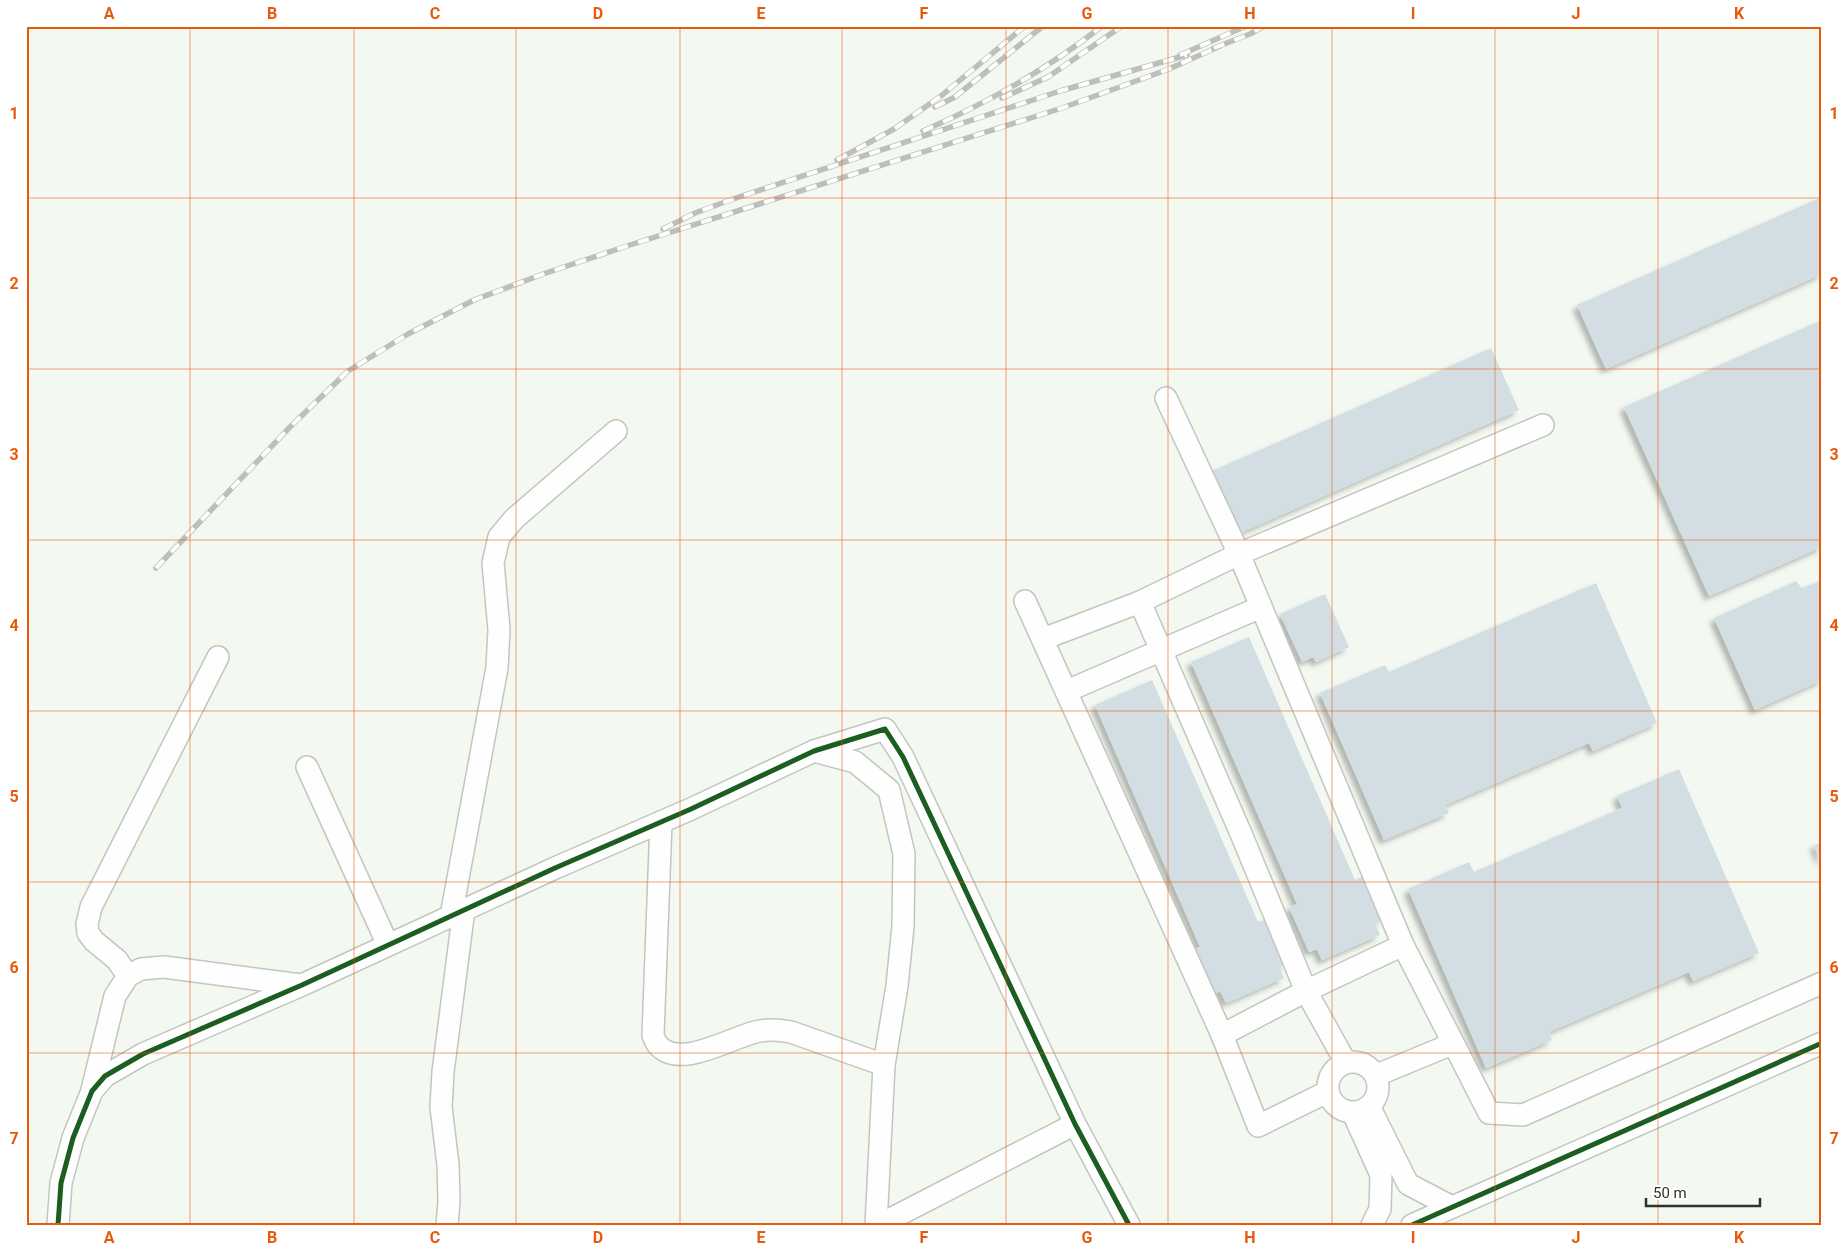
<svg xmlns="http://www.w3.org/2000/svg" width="1848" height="1251" viewBox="0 0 1848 1251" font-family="Roboto,sans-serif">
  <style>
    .building { fill: #d3dee4; filter: url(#shadow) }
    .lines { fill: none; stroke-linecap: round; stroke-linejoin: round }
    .minor-casing { stroke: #c2c6bf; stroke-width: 24 }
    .minor { stroke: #fdfefd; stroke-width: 21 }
    .rail-casing { stroke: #bdbfbd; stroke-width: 5.5 }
    .rail { stroke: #fff; stroke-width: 4; stroke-dasharray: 11; stroke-linecap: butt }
    .cycleway-casing { stroke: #fff; stroke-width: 8 }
    .cycleway { stroke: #1b5e20; stroke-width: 5 }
    .grid { fill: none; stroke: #e8590c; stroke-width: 1; stroke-opacity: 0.55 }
    .neatline { fill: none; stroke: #e8590c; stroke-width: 2 }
    .grid-label { font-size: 16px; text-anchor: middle; font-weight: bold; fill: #e8590c }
  </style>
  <defs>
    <filter id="shadow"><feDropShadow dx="-4.5" dy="4.5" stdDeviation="2.5" flood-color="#0004"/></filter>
  </defs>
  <rect width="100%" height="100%" fill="#f3f9f0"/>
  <g class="building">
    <polygon points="1822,197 1822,274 1606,369 1577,305"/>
    <polygon points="1822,320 1822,547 1709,596 1624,407"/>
    <polygon points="1491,348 1519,410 1240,533 1212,471"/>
    <polygon points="1822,580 1822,680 1755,710 1714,618 1796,581 1802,588"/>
    <polygon points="1596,583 1657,723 1593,751 1589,743 1445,805 1449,813 1384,840 1320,693 1385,665 1389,672"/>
    <polygon points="1325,594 1349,647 1316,662 1313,657 1302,662 1280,614"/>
    <polygon points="1249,637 1355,880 1363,876 1382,921 1375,924 1380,935 1322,960 1317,949 1309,952 1289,907 1297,904 1191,662"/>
    <polygon points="1152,680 1258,922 1267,919 1286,964 1279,967 1284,978 1226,1003 1220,991 1213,995 1193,950 1200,947 1095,705"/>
    <polygon points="1679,769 1759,953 1693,981 1689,972 1549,1032 1552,1040 1486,1068 1408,889 1469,862 1474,872 1622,808 1617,796"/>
    <polygon points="1822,842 1822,863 1814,845"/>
  </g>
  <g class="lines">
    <g class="minor-casing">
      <g id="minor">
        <polyline points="1166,398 1239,554 1403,945 1489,1113 1523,1115 1822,983"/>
        <polyline points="1025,601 1222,1035"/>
        <polyline points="1140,602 1242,836 1306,991 1345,1061"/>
        <polyline points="1043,639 1140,602 1239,554 1543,425"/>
        <polyline points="1067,691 1261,607"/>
        <polyline points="814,751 855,762 889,790 904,854 903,926 897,986 884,1065 876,1225"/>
        <polyline points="307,767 388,945"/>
        <path d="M661 822 653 1035C654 1038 656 1043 658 1045 680 1071 734 1035 760 1031 770 1029 781 1030 791 1032L884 1065"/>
        <polyline points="451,916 497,668 499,629 493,563 499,537 514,519 616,431"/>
        <polyline points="128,976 117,960 94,941 88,933 87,924 91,907 218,657"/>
        <circle cx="1353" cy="1087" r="25"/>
        <polyline points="1377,1075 1452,1044"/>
        <polyline points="92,1090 115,996 128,976 141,969 164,967 301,985"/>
        <polyline points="1327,1092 1258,1126 1222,1035 1306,991 1403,945"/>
        <polyline points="1370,1108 1408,1184 1452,1207"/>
        <polyline points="1353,1113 1381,1175 1380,1209 1372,1225"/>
        <polyline points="58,1225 61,1183 73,1138 92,1091 105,1076 143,1054 302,985 555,868 691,809 814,751 885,729 903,757 1075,1124 1129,1225"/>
        <polyline points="447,1225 449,1201 448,1165 441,1107 443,1072 464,909"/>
        <polyline points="879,1225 1075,1124"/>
        <polyline points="1412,1225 1822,1043"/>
      </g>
    </g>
    <use href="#minor" class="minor"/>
    <g class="rail-casing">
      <g id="rail">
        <polyline points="1214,48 1250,34 1264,26"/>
        <polyline points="1180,55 1246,26"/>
        <polyline points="1002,98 1048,77 1122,26"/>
        <polyline points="935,107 955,97 1043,26"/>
        <path d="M923 131C987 103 1048 69 1102 26"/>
        <polyline points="837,160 894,129 941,96 1025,26"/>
        <polyline points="663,229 695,213 733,199 1060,91 1187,55"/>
        <polyline points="156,568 290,427 348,371 408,334 474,300 546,273 630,245 1062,108 1169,69 1220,46"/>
      </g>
    </g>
    <use href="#rail" class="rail"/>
    <g class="cycleway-casing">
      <g id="cycleway">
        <polyline points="58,1225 61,1183 73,1138 92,1091 105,1076 143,1054 302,985 555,868 691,809 814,751 885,729 903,757 1075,1124 1129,1225"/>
        <polyline points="1412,1225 1822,1043"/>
      </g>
    </g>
    <use href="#cycleway" class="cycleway"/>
  </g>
  <path class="grid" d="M190 26V1225M354 26V1225M516 26V1225M680 26V1225M842 26V1225M1006 26V1225M1168 26V1225M1332 26V1225M1495 26V1225M1658 26V1225M26 198H1822M26 369H1822M26 540H1822M26 711H1822M26 882H1822M26 1053H1822"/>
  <rect width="1848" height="1251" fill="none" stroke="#ffffff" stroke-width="55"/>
  <path d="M1646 1198v8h114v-8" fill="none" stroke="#2e322b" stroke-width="2.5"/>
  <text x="1653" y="1198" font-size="15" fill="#2e322b" stroke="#ffffff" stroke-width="4" paint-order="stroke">50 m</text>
  <rect x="28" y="28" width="1792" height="1196" class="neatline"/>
  <g class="grid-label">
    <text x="109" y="19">A</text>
    <text x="272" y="19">B</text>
    <text x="435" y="19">C</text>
    <text x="598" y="19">D</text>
    <text x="761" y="19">E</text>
    <text x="924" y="19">F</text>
    <text x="1087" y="19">G</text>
    <text x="1250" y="19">H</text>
    <text x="1413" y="19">I</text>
    <text x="1576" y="19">J</text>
    <text x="1739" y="19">K</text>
    <text x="14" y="119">1</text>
    <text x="1834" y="119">1</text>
    <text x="14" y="289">2</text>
    <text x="1834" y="289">2</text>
    <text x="14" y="460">3</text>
    <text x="1834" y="460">3</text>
    <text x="14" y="631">4</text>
    <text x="1834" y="631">4</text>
    <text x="14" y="802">5</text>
    <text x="1834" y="802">5</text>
    <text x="14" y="973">6</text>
    <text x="1834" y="973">6</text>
    <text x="14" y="1144">7</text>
    <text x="1834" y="1144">7</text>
    <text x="109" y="1243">A</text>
    <text x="272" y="1243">B</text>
    <text x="435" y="1243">C</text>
    <text x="598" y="1243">D</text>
    <text x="761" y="1243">E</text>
    <text x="924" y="1243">F</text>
    <text x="1087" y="1243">G</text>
    <text x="1250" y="1243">H</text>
    <text x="1413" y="1243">I</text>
    <text x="1576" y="1243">J</text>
    <text x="1739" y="1243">K</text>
  </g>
</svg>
